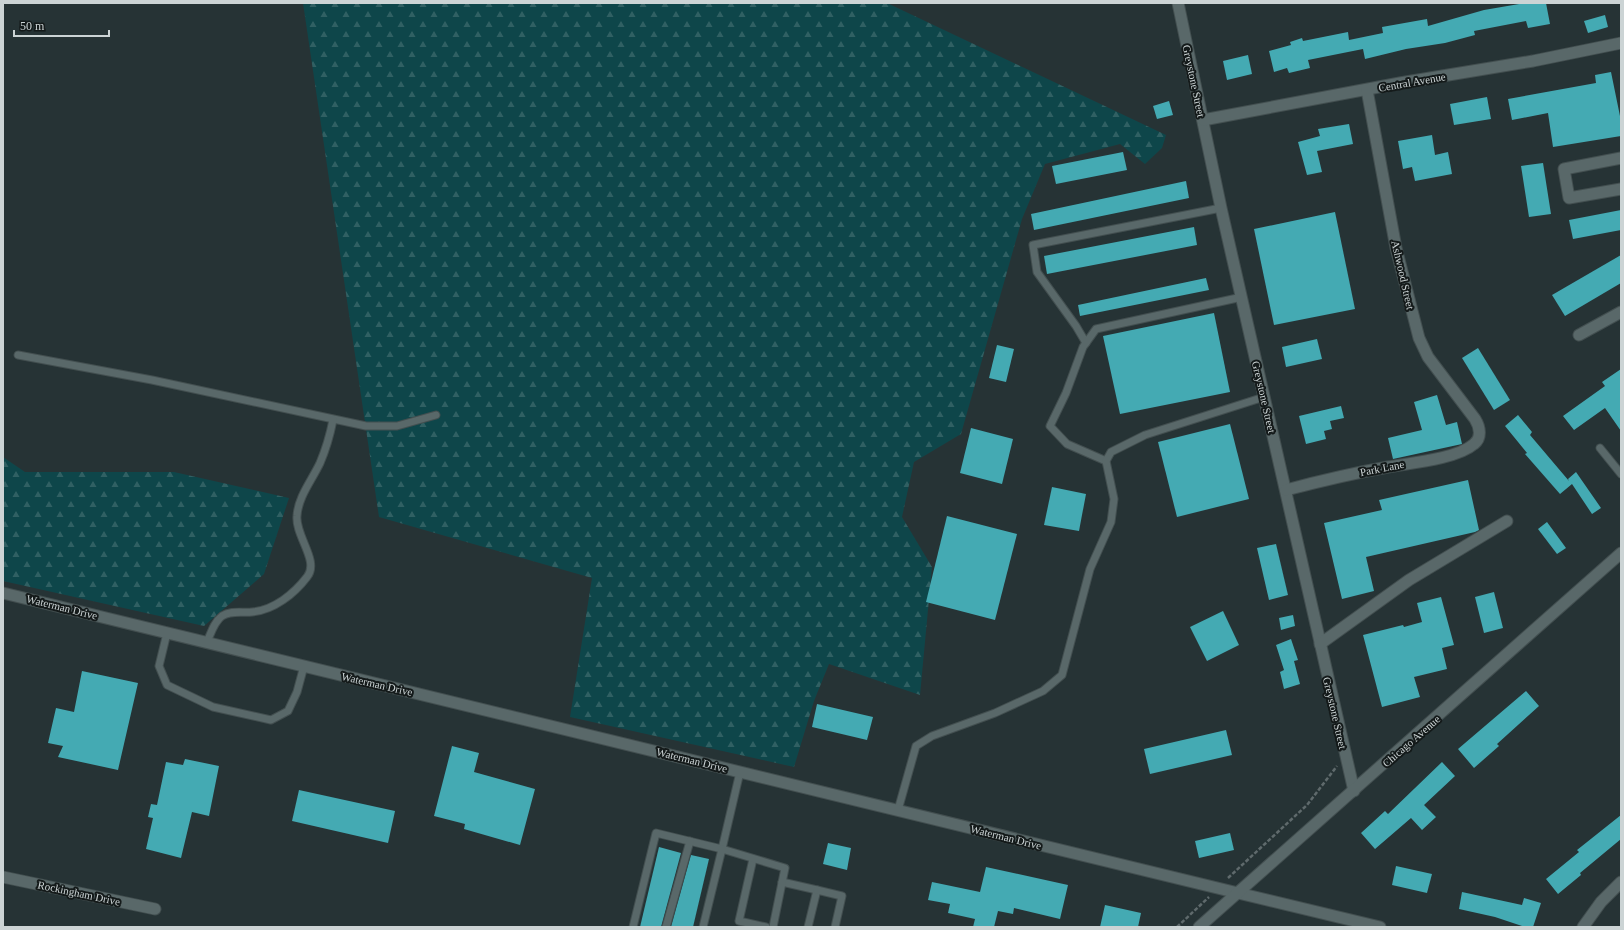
<svg xmlns="http://www.w3.org/2000/svg" width="1624" height="930" viewBox="0 0 1624 930" font-family="'Times New Roman',serif">
  <style>
    .forest { fill: url(#forest-firs) }
    .building { fill: #44aab3 }
    .lines { fill: none; stroke-linecap: round; stroke-linejoin: round }
    .service-casing { stroke: #434f50; stroke-width: 9 }
    .minor-casing { stroke: #434f50; stroke-width: 13 }
    .tertiary-casing { stroke: #434f50; stroke-width: 13 }
    .path { stroke: #5f6a6c; stroke-width: 2.5; stroke-dasharray: 4 2; stroke-linecap: butt }
    .service { stroke: #596869; stroke-width: 7 }
    .minor { stroke: #596869; stroke-width: 11 }
    .tertiary { stroke: #596869; stroke-width: 11 }
    .labels { text-anchor: middle; dominant-baseline: central; stroke-width: 4; stroke-linejoin: round; paint-order: stroke }
    .street-label { font-size: 11px; fill: #ccd4d5; stroke: #141a1a }
  </style>
  <defs>
    <pattern id="forest-firs" width="22" height="20" patternUnits="userSpaceOnUse"><rect width="22" height="20" fill="#0e464a"/><path d="M5 1l3.5 6h-7zM16 11l3.5 6h-7z" fill="#306063"/></pattern>
  </defs>
  <rect width="100%" height="100%" fill="#263335"/>
  <g class="forest">
    <polygon points="303,3 887,3 1166,135 1162,148 1145,164 1120,144 1045,164 1022,219 961,434 914,462 902,517 932,567 920,695 829,664 814,701 794,767 570,717 592,578 379,517"/>
    <polygon points="3,457 25,472 174,472 289,498 264,574 204,626 3,581"/>
  </g>
  <g class="building">
    <polygon points="1525,3 1546,3 1550,24 1528,28 1526,21 1474,31 1475,35 1445,43 1406,49 1365,59 1363,49 1308,60 1310,68 1289,73 1287,68 1274,72 1269,51 1291,45 1290,42 1302,38 1303,41 1348,32 1349,40 1383,33 1382,27 1427,19 1428,26 1484,10"/>
    <polygon points="1605,15 1608,27 1588,33 1584,21"/>
    <polygon points="1248,55 1252,74 1227,80 1223,61"/>
    <polygon points="1611,72 1621,121 1621,136 1553,147 1548,113 1512,120 1508,99 1596,83 1595,75"/>
    <polygon points="1487,97 1491,119 1454,125 1450,104"/>
    <polygon points="1169,101 1173,115 1157,119 1153,106"/>
    <polygon points="1349,124 1353,144 1317,151 1322,172 1307,175 1298,142 1320,136 1318,129"/>
    <polygon points="1432,135 1435,155 1448,152 1452,174 1415,181 1412,167 1403,169 1398,141"/>
    <polygon points="1123,152 1127,170 1056,184 1052,166"/>
    <polygon points="1543,163 1551,214 1529,217 1521,166"/>
    <polygon points="1186,181 1189,198 1034,230 1031,214"/>
    <polygon points="1621,210 1621,230 1573,239 1569,220"/>
    <polygon points="1335,212 1355,309 1274,325 1254,229"/>
    <polygon points="1194,227 1197,245 1047,274 1044,256"/>
    <polygon points="1621,255 1621,283 1565,316 1552,295"/>
    <polygon points="1206,278 1209,290 1080,316 1078,305"/>
    <polygon points="1214,313 1230,392 1120,414 1103,336"/>
    <polygon points="1317,339 1322,359 1286,367 1282,347"/>
    <polygon points="997,345 1014,349 1006,382 989,378"/>
    <polygon points="1478,348 1510,400 1494,410 1462,358"/>
    <polygon points="1621,369 1621,431 1605,408 1574,430 1563,416 1605,386 1602,382"/>
    <polygon points="1437,395 1446,425 1457,422 1462,444 1393,459 1388,438 1422,430 1414,402"/>
    <polygon points="1341,406 1344,418 1330,421 1332,429 1324,431 1326,439 1306,444 1299,416"/>
    <polygon points="1518,415 1532,432 1530,435 1569,481 1568,479 1576,472 1601,508 1592,514 1572,484 1560,494 1525,454 1527,453 1505,426"/>
    <polygon points="1230,424 1249,499 1177,517 1158,442"/>
    <polygon points="971,428 1013,439 1002,484 960,473"/>
    <polygon points="1468,480 1479,530 1475,532 1366,557 1374,591 1342,599 1324,523 1382,510 1379,500"/>
    <polygon points="1052,487 1086,494 1079,531 1044,525"/>
    <polygon points="947,516 1017,534 995,620 926,602"/>
    <polygon points="1547,522 1566,548 1557,554 1538,529"/>
    <polygon points="1276,544 1288,595 1269,600 1257,548"/>
    <polygon points="1494,592 1503,628 1484,633 1475,597"/>
    <polygon points="1441,597 1454,645 1442,648 1447,669 1414,677 1420,697 1382,707 1363,635 1403,625 1404,627 1422,622 1417,603"/>
    <polygon points="1223,611 1239,645 1207,661 1190,627"/>
    <polygon points="1293,615 1295,626 1281,630 1279,618"/>
    <polygon points="1291,639 1298,660 1294,661 1300,684 1284,689 1280,672 1284,670 1276,645"/>
    <polygon points="82,671 138,683 118,770 58,757 63,746 48,743 56,708 74,712"/>
    <polygon points="1526,691 1539,706 1497,744 1499,746 1474,768 1458,749"/>
    <polygon points="817,704 873,717 867,740 812,727"/>
    <polygon points="1226,730 1232,755 1150,774 1144,749"/>
    <polygon points="452,746 479,753 474,772 535,789 520,845 464,829 465,824 434,816"/>
    <polygon points="185,759 219,766 209,816 192,812 181,858 146,849 153,818 148,817 151,804 157,805 166,762 183,765"/>
    <polygon points="1442,762 1455,776 1424,805 1436,817 1422,830 1411,818 1375,849 1361,833 1385,811 1388,814"/>
    <polygon points="299,790 395,811 388,843 292,821"/>
    <polygon points="1621,815 1621,839 1580,873 1581,875 1558,894 1546,879 1579,852 1577,850"/>
    <polygon points="1230,833 1234,850 1199,858 1195,841"/>
    <polygon points="828,843 851,848 847,870 823,864"/>
    <polygon points="659,847 681,853 661,927 640,927"/>
    <polygon points="691,855 709,859 693,927 671,927"/>
    <polygon points="1396,866 1432,874 1427,893 1392,885"/>
    <polygon points="986,867 1068,885 1060,919 1014,908 1013,914 998,911 994,927 973,927 975,919 948,913 950,904 928,900 932,882 980,892"/>
    <polygon points="1462,892 1522,905 1524,898 1541,903 1533,927 1525,927 1495,917 1459,909"/>
    <polygon points="1105,905 1141,913 1138,927 1100,927"/>
  </g>
  <g class="lines">
    <g class="service-casing">
      <g id="service">
        <polyline points="1086,343 1076,326 1037,272 1033,245 1221,208"/>
        <polyline points="18,355 152,380 366,426 397,426 436,415"/>
        <polyline points="1600,448 1621,474"/>
        <polyline points="1106,461 1067,444 1050,426 1066,393 1083,347 1096,329 1242,297"/>
        <polyline points="167,633 159,666 167,685 213,707 271,720 288,711 297,692 304,666"/>
        <path d="M207 642C211 633 214 622 222 616 231 610 242 613 252 612 274 610 294 594 307 577 320 561 295 536 297 516 298 497 312 480 320 463 326 449 330 435 333 420"/>
        <polyline points="898,810 916,746 932,736 995,713 1043,691 1062,675 1090,569 1111,522 1114,499 1106,461 1111,452 1145,435 1264,397"/>
        <polyline points="753,859 739,921 766,927"/>
        <polyline points="782,882 817,890 808,927"/>
        <polyline points="817,890 842,896 835,927"/>
        <polyline points="633,927 656,833 722,849 740,772"/>
        <polyline points="666,927 690,841"/>
        <polyline points="703,927 722,849 785,868 773,927"/>
      </g>
    </g>
    <g class="minor-casing">
      <g id="minor">
        <polyline points="1178,3 1221,208 1354,791"/>
        <polyline points="1203,120 1400,83 1533,61 1621,43"/>
        <polyline points="1621,158 1564,169 1569,198 1621,189"/>
        <polyline points="1579,335 1621,312"/>
        <path d="M1286 490C1320 481 1354 473 1388 467 1410 463 1457 459 1474 444 1482 438 1480 427 1475 419L1428 357 1419 338 1396 248 1367 90"/>
        <polyline points="1320,644 1409,580 1507,521"/>
        <polyline points="3,877 155,909"/>
        <polyline points="1238,893 1380,927"/>
        <polyline points="1583,927 1601,902 1621,882"/>
      </g>
    </g>
    <g class="tertiary-casing">
      <g id="tertiary">
        <polyline points="3,593 1238,893"/>
        <polyline points="1199,927 1621,553"/>
      </g>
    </g>
    <g class="path">
      <polyline points="1228,878 1307,805 1337,766"/>
      <polyline points="1177,927 1209,897"/>
    </g>
    <use href="#service" class="service"/>
    <use href="#minor" class="minor"/>
    <use href="#tertiary" class="tertiary"/>
  </g>
  <g class="labels">
    <g class="street-label">
      <text transform="translate(1194 81) rotate(78)">Greystone Street</text>
      <text transform="translate(1412 82) rotate(-10)">Central Avenue</text>
      <text transform="translate(1403 275) rotate(77)">Ashwood Street</text>
      <text transform="translate(1264 397) rotate(77)">Greystone Street</text>
      <text transform="translate(1382 468) rotate(-11)">Park Lane</text>
      <text transform="translate(62 607) rotate(14)">Waterman Drive</text>
      <text transform="translate(377 684) rotate(13)">Waterman Drive</text>
      <text transform="translate(1335 713) rotate(77)">Greystone Street</text>
      <text transform="translate(1411 741) rotate(-41)">Chicago Avenue</text>
      <text transform="translate(692 760) rotate(14)">Waterman Drive</text>
      <text transform="translate(1006 837) rotate(14)">Waterman Drive</text>
      <text transform="translate(79 893) rotate(12)">Rockingham Drive</text>
    </g>
  </g>
  <rect width="1624" height="930" fill="none" stroke="#ccd4d5" stroke-width="8"/>
  <path d="M14 30v6h95v-6" fill="none" stroke="#ccd4d5" stroke-width="2"/>
  <text x="20" y="30" font-size="12" fill="#ccd4d5" stroke="#141a1a" stroke-width="3" paint-order="stroke">50 m</text>
</svg>
